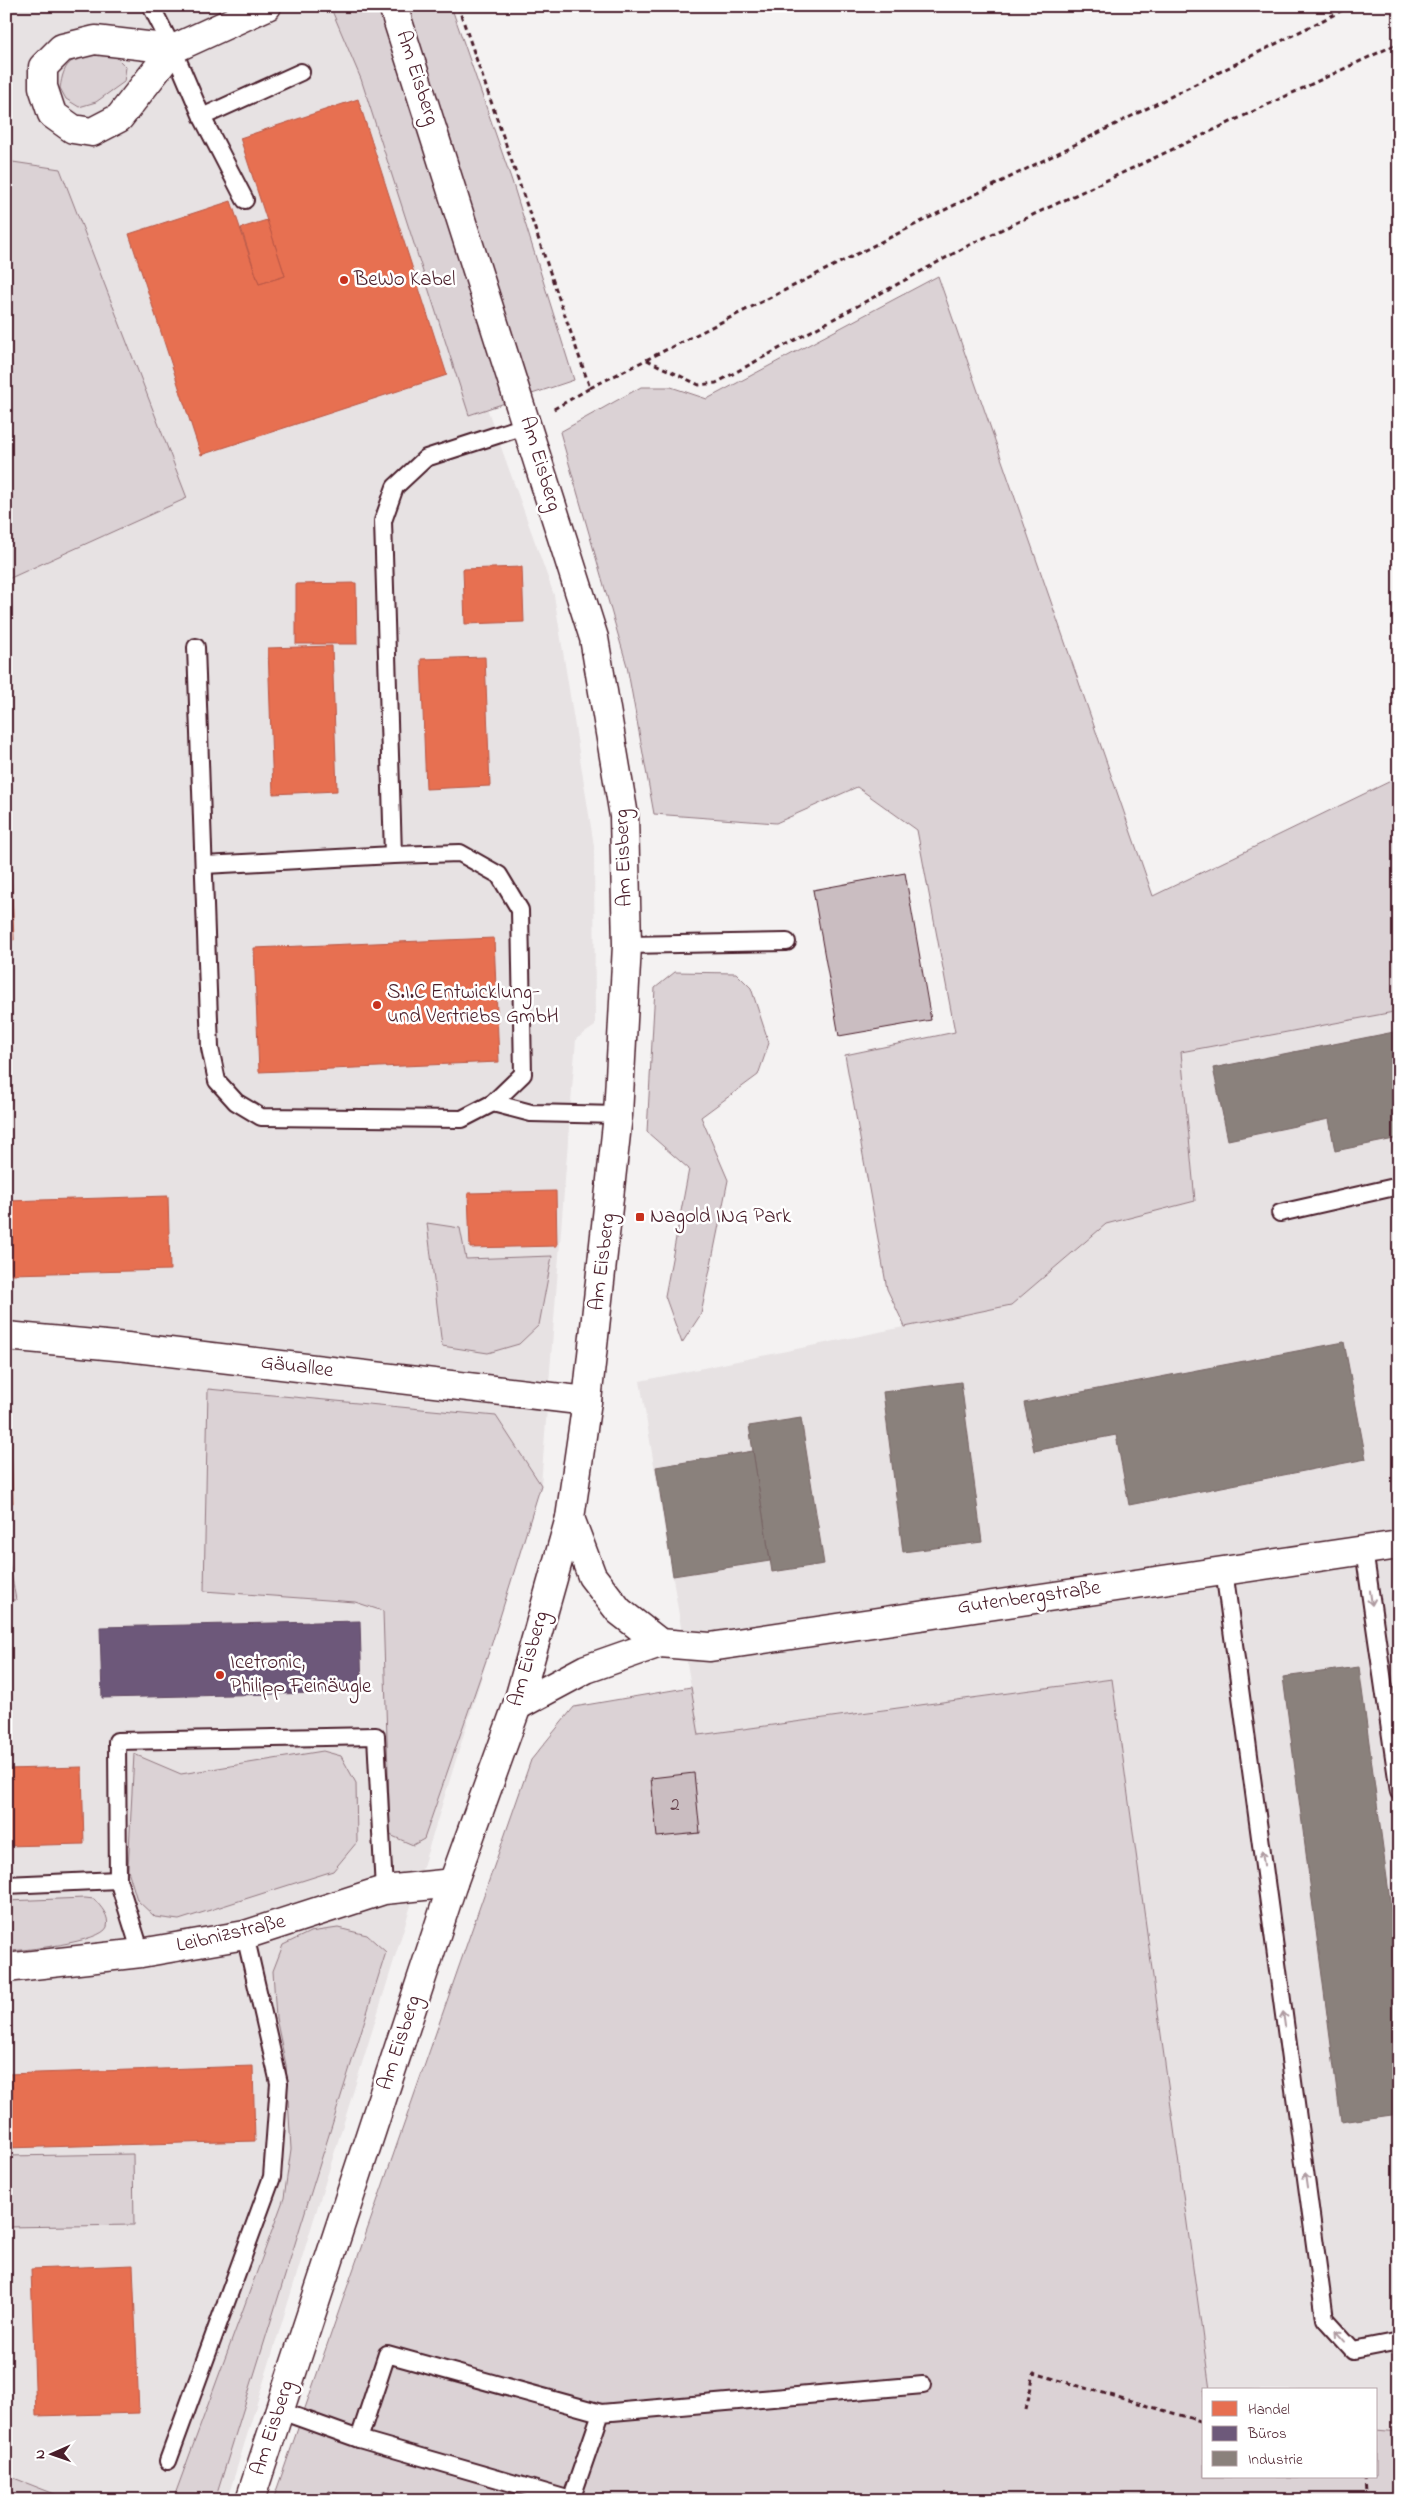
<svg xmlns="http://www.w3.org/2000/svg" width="1405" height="2506" viewBox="0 0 1405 2506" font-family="'Indie Flower',sans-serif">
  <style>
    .built { fill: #e7e2e3 }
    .green { fill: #dbd2d5; stroke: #927880 }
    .shops { fill: #e76f51; stroke: #b85746 }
    .offices { fill: #6d597a; stroke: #624862 }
    .industry { fill: #8a817c; stroke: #776464 }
    .building { fill: #cabdc1; stroke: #4a1f2b }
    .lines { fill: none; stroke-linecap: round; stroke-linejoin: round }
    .service-casing { stroke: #4a1f2b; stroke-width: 20 }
    .minor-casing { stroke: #4a1f2b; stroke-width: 31 }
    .path { stroke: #4a1f2b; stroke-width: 3; stroke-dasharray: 5 4; stroke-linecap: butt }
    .service { stroke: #fff; stroke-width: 16 }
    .minor { stroke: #fff; stroke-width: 28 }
    .oneway { stroke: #ae9aa0 }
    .poi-dot { fill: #c8321e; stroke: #fff; stroke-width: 2 }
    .labels { text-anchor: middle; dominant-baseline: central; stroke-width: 5; stroke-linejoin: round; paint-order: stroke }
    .number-label { font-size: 19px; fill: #6a4650 }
    .street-label { font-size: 21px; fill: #4a1f2b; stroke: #fff }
    .poi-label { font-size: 21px; fill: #4a1f2b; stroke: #fff; text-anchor: start }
  </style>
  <rect width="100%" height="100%" fill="#f4f2f2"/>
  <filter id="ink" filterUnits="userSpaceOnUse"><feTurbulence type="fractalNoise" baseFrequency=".02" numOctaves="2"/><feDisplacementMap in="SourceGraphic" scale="10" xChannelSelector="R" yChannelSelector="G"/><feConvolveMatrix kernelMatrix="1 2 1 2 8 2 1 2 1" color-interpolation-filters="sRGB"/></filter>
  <g filter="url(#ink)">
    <g class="built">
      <polygon points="6,6 343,6 554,595 594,846 595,1026 576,1039 541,1485 227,2500 6,2500"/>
      <polygon points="1399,1011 1399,2432 1376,2430 1376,2390 1210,2390 1112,1679 699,1735 640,1381 1011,1305 1106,1224 1195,1201 1181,1052"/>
    </g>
    <g class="green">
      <polygon points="330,6 451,6 512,181 574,380 469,415 361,79"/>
      <path d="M94 54 116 57 126 67 124 82 96 102 79 107 66 99 60 88C64 63 69 59 94 54Z"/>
      <polygon points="6,161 60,169 187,498 6,580"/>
      <polygon points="938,276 1153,896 1399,777 1399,1011 1181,1052 1195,1201 1106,1224 1011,1305 905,1327 887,1289 845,1055 955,1032 917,830 857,787 776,823 654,814 627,666 560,432 641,387 671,387 707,399"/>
      <polygon points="675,972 736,973 751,988 769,1043 758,1075 701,1117 728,1180 701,1314 682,1343 665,1296 689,1169 647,1132 655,988"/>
      <polygon points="427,1223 460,1228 466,1259 552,1256 539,1325 519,1344 488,1353 442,1346"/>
      <polygon points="208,1389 496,1416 541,1485 491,1646 424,1839 413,1845 390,1835 383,1611 355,1602 204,1591"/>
      <polygon points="6,1544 16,1600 6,1600"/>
      <polygon points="1112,1679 1210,2390 1204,2390 1204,2477 1376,2477 1376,2430 1399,2432 1399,2500 273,2500 531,1760 574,1707 691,1687 699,1735"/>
      <polygon points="323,1751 341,1756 356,1783 357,1842 333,1871 179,1920 155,1917 137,1900 128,1870 134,1754 181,1774"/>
      <path d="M85 1898 94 1899C101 1907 110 1916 107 1927 102 1942 22 1951 6 1951V1901Z"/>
      <polygon points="338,1928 367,1935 386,1952 215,2500 173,2500 284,2198 291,2149 286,2065 276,2018 273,1971 283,1945 310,1932"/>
      <polygon points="133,2154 134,2225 6,2227 6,2156"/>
      <polygon points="6,2475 70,2500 6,2500"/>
    </g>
    <g class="shops">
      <polygon points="358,99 447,375 201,455 129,234 231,201 259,284 285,276 240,138"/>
      <polygon points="267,220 285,276 259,284 241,228"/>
      <polygon points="522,567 524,622 465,624 463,569"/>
      <polygon points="356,583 357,644 296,644 296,584"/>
      <polygon points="332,646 337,791 273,794 268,648"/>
      <polygon points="485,657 490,786 426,789 421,659"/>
      <polygon points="6,797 8,797 14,940 6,941"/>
      <polygon points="494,938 499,1062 259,1072 254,948"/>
      <polygon points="556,1191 557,1246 470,1248 468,1193"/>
      <polygon points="168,1196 170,1270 11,1274 8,1201"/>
      <polygon points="6,1439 11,1439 13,1503 6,1503"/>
      <polygon points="82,1767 84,1844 6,1846 6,1769"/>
      <polygon points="253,2066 255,2141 6,2148 6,2074"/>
      <polygon points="133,2265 139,2413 36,2416 31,2269"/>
    </g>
    <polygon class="offices" points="360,1621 362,1692 102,1698 100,1627"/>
    <g class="industry">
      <polygon points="1399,1031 1399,1138 1335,1151 1329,1119 1228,1140 1213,1068"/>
      <polygon points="1344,1342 1366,1459 1129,1505 1116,1435 1034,1451 1024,1403"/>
      <polygon points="961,1382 982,1542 903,1552 883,1392"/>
      <polygon points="801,1418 824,1564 772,1572 749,1426"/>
      <polygon points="753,1451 770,1561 673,1576 656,1467"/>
      <polygon points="1359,1667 1399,1969 1399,2114 1341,2122 1283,1677"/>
    </g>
    <g class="building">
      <polygon points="905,873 931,1020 839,1036 813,890"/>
      <polygon points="694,1773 700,1833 657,1837 651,1778"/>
      <polygon points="329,2491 358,2500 326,2500"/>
      <polygon points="383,2491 410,2500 380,2500"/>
    </g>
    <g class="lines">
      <g class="service-casing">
        <g id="service">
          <polyline points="151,6 173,49 202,117 245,200"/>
          <polyline points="202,117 301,72"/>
          <polyline points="196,647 210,1048 217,1081 236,1102 261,1117 462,1119 493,1103 523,1074 520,910 499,875 460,853 393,855 383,521 395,487 426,458 528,425"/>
          <polyline points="204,865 393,855"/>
          <polyline points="627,945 787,942"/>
          <polyline points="493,1103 531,1113 618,1115"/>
          <polyline points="1280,1213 1399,1186"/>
          <polyline points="1364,1550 1399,1792"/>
          <polyline points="1224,1570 1325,2319 1353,2350 1399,2341"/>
          <polyline points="6,1885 118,1880"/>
          <polyline points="141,1953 118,1880 117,1741 376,1736 384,1890"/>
          <polyline points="278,2410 359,2439 571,2500 601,2413 923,2385"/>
          <polyline points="359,2439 387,2354 601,2413"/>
          <polyline points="168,2461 272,2177 279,2083 245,1935"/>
        </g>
      </g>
      <g class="minor-casing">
        <g id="minor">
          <polygon points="95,40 173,49 119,118 92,132 73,129 52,114 43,87 43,67 62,48"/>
          <polyline points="173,49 267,6"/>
          <polyline points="6,1336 127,1347 587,1401"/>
          <polyline points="570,1518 592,1576 619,1611 660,1643"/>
          <polyline points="517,1706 586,1669 660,1643 710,1647 1399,1545"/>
          <polyline points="6,1968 141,1953 245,1935 384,1890 453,1883"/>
          <polyline points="250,2500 453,1883 517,1706 570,1518 587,1401 618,1115 627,945 624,816 594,638 393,6"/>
        </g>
      </g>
      <g class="path">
        <polyline points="458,6 590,388 552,410"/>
        <polyline points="647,360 699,385 716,383 973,243 1399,43"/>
        <polyline points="590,388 1351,6"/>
        <polyline points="1026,2410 1034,2373 1204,2422"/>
        <polyline points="1365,2477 1366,2495"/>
        <polyline points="864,2496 874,2500"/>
      </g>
      <use href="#service" class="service"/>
      <use href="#minor" class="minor"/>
    </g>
    <defs><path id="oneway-shaft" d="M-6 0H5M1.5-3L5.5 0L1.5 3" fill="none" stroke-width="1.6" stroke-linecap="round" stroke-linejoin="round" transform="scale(1.25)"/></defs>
    <g class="oneway">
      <use href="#oneway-shaft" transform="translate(1371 1598) rotate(82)"/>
      <use href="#oneway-shaft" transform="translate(1263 1858) rotate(-98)"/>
      <use href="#oneway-shaft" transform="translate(1284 2019) rotate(-98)"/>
      <use href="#oneway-shaft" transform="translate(1306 2180) rotate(-98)"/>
      <use href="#oneway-shaft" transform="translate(1340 2336) rotate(-132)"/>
    </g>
  </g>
  <g class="poi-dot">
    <circle cx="344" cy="280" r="5"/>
    <circle cx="377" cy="1005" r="5"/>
    <rect x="635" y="1212" width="10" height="10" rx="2.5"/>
    <circle cx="220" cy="1675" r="5"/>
  </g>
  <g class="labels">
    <g class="number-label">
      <text x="675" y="1805">2</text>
    </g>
    <g class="street-label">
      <text transform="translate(417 78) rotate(72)">Am Eisberg</text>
      <text transform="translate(540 464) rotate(73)">Am Eisberg</text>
      <text transform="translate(624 858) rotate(-92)">Am Eisberg</text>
      <text transform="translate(603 1262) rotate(-83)">Am Eisberg</text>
      <text transform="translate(297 1367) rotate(7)">Gäuallee</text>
      <text transform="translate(1029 1598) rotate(-8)">Gutenbergstraße</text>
      <text transform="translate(529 1659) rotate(-74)">Am Eisberg</text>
      <text transform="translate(231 1934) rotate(-13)">Leibnizstraße</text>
      <text transform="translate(400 2043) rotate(-72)">Am Eisberg</text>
      <text transform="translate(273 2428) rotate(-72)">Am Eisberg</text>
    </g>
    <g class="poi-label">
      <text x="354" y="280">BeWo Kabel</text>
      <text x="387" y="993">S.I.C Entwicklung-<tspan x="387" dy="24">und Vertriebs GmbH</tspan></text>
      <text x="650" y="1217">Nagold ING Park</text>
      <text x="230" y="1663">Icetronic,<tspan x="230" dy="24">Philipp Feinäugle</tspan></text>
    </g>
  </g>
  <rect width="1405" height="2506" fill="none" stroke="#fff" stroke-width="25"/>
  <rect x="12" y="12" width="1380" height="2481" fill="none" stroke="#4a1f2b" stroke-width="2" filter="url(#ink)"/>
  <rect x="1202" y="2388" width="175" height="90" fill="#ffffff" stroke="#b7a5aa"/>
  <rect x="1212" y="2401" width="25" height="15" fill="#e76f51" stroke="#b7a5aa"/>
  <text x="1248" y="2414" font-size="15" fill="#4a1f2b">Handel</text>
  <rect x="1212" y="2426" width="25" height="15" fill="#6d597a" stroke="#b7a5aa"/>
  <text x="1248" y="2438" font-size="15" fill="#4a1f2b">Büros</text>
  <rect x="1212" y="2451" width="25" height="15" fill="#8a817c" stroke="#b7a5aa"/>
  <text x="1248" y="2464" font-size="15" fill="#4a1f2b">Industrie</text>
  <g transform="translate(52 2454) rotate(268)" stroke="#ffffff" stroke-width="4" paint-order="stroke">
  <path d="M0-4L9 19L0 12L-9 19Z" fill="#4a1f2b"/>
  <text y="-8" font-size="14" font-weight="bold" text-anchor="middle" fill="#4a1f2b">N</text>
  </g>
</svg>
